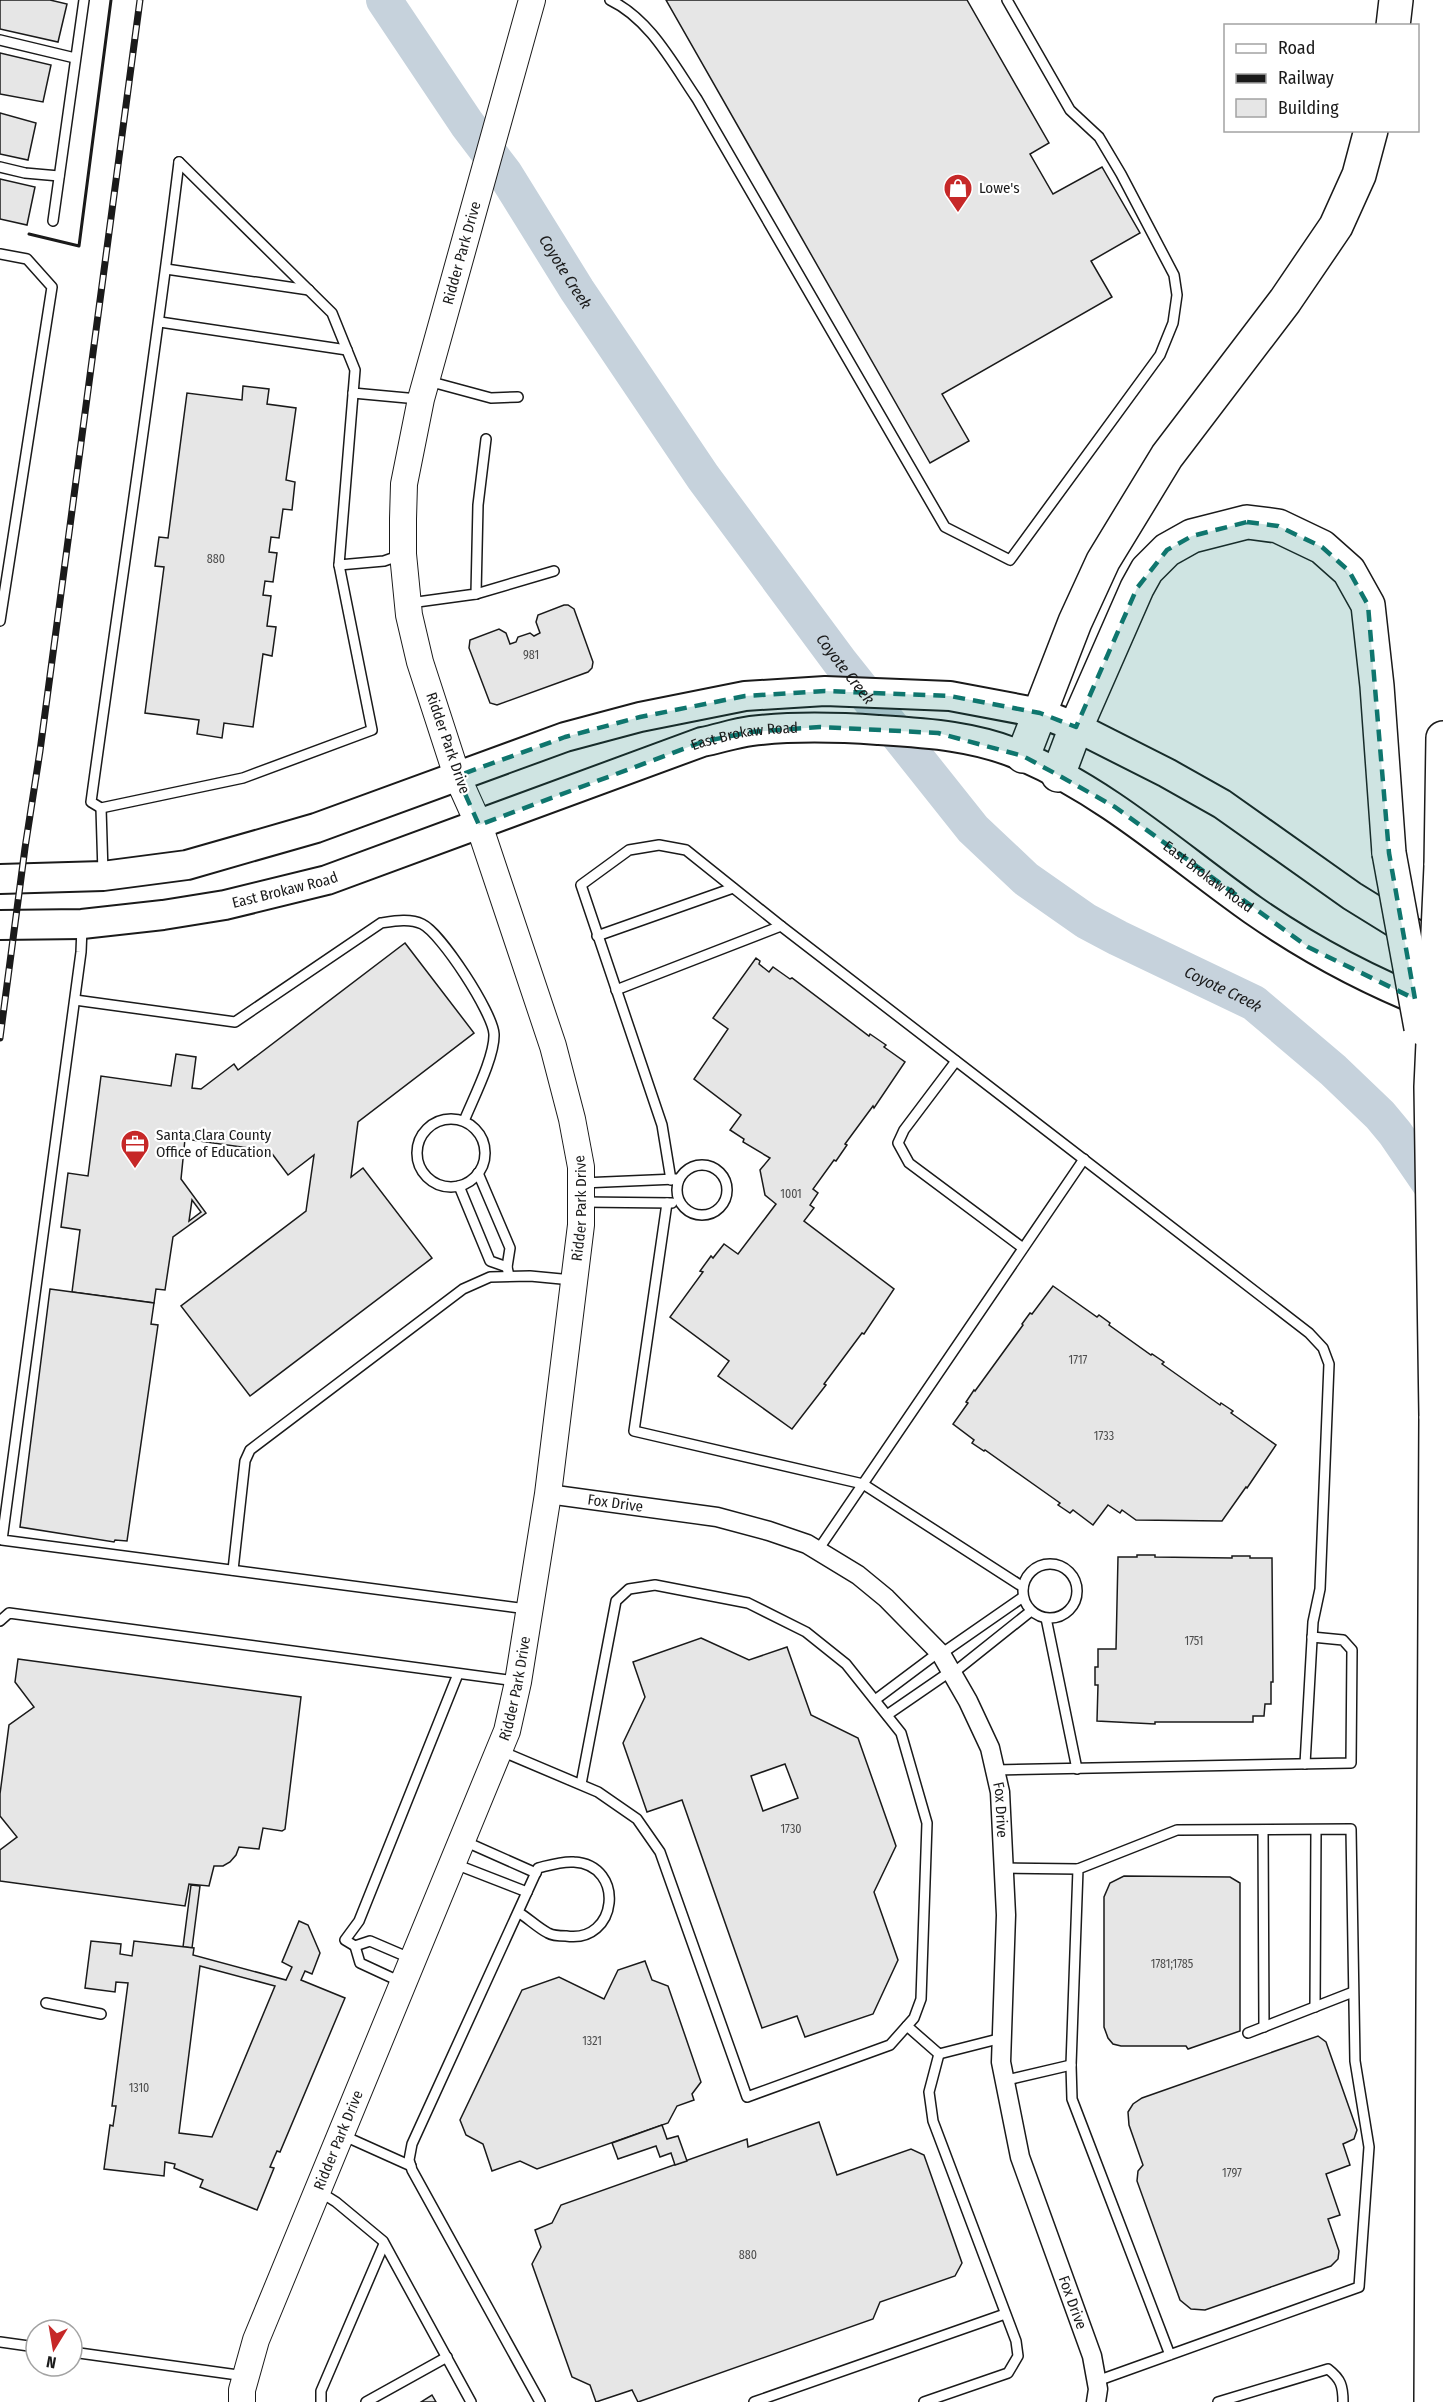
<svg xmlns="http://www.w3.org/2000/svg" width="1443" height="2402" viewBox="0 0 1443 2402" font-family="'Fira Sans Condensed',sans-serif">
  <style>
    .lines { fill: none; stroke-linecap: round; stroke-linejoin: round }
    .river { stroke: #c6d2dc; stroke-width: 36 }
    .building { fill: #e6e6e6; stroke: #1a1a1a; stroke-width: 1.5; fill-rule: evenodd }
    .lane-casing { stroke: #1a1a1a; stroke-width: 12 }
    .street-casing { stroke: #1a1a1a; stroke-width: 21 }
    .secondary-casing { stroke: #1a1a1a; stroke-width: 28 }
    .primary-casing { stroke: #1a1a1a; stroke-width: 32 }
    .highway-casing { stroke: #1a1a1a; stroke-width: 36 }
    .lane { stroke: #fff; stroke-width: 9 }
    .street { stroke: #fff; stroke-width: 18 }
    .secondary { stroke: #fff; stroke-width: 26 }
    .primary { stroke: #fff; stroke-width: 28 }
    .highway { stroke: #fff; stroke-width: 33 }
    .rail-casing { stroke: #1a1a1a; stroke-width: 7 }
    .rail { stroke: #fff; stroke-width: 4.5; stroke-dasharray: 14; stroke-linecap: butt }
    .highway-bridge-casing { stroke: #1a1a1a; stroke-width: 36; stroke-linecap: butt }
    .highway-bridge { stroke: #fff; stroke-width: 33 }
    .wall { stroke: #1a1a1a; stroke-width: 3 }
    .marked { fill: #0f766e; fill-opacity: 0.2; stroke: #0f766e; stroke-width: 4.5; stroke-dasharray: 12 8; stroke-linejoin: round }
    .labels { text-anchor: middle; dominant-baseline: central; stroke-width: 4.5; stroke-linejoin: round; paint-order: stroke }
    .number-label { font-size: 12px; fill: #4d4d4d }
    .poi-label { font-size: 15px; fill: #1a1a1a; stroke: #fff; text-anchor: start }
    .street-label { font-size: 15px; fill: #1a1a1a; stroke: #fff }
    .water-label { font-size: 16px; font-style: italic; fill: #1a1a1a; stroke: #fff }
  </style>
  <rect width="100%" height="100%" fill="#fff"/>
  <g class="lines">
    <path class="river" id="s1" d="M384 0 467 124 505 174 577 290 703 477 840 662 973 829 1026 879 1086 921 1118 938 1254 1003 1333 1070 1380 1115 1395 1133 1443 1203"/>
  </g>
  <g class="building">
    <polygon points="0,0 50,0 67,4 58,42 0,29"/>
    <polygon points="666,0 967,0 1049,143 1030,154 1053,194 1102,167 1140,233 1091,261 1112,297 942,394 969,441 930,463"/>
    <polygon points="0,53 51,65 43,102 0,94"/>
    <polygon points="0,113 36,123 28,160 0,154"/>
    <polygon points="0,179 35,187 27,225 0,219"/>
    <polygon points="243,386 269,389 267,404 296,408 286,480 295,482 292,510 283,509 279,538 271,537 269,552 277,553 273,582 265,581 263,595 271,596 267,626 276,627 272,656 263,654 253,727 224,723 222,738 197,734 199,720 145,713 164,567 155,566 159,537 168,538 187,393 242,400"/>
    <polygon points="564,605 568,605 574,609 593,662 592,668 588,672 497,705 490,703 469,648 470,640 499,629 506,633 510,644 516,642 518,637 530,633 534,636 540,633 536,622 538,615"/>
    <path d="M405 943 474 1033 358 1122 351 1177 363 1168 432 1258 250 1396 181 1306 306 1211 314 1155 288 1175 270 1151 185 1139 181 1179 206 1213 173 1237 165 1290 156 1289 154 1303 72 1292 80 1230 61 1227 68 1173 88 1176 101 1076 171 1086 176 1054 196 1057 192 1088 201 1089 234 1064 238 1070ZM192 1200 201 1212 189 1221Z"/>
    <polygon points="756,958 760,961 759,964 769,972 773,967 790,979 792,978 869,1036 870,1034 886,1045 884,1047 905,1062 874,1108 873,1106 845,1144 847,1145 836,1161 834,1160 813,1189 818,1193 810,1205 814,1208 804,1221 894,1289 864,1334 862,1333 824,1384 826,1385 792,1429 718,1376 729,1361 670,1317 703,1272 700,1271 711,1256 713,1258 724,1244 738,1254 776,1204 765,1195 760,1170 770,1158 743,1142 744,1139 730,1130 741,1115 694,1079 728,1029 713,1018"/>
    <polygon points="1053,1286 1097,1317 1099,1315 1110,1323 1109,1325 1151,1355 1152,1354 1164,1362 1162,1364 1220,1405 1221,1403 1233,1411 1231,1413 1276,1445 1247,1488 1246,1487 1222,1521 1136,1520 1122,1510 1120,1513 1108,1505 1093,1525 1073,1510 1070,1513 1058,1505 1060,1503 985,1450 984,1451 972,1443 974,1440 953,1424 968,1403 966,1402 974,1390 975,1391 1023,1325 1022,1324 1030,1313 1032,1314"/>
    <polygon points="50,1289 154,1303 151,1324 158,1325 127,1541 115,1540 114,1542 20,1527"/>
    <polygon points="1137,1555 1155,1555 1155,1557 1232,1558 1232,1556 1250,1556 1250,1558 1272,1558 1273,1682 1271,1682 1271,1704 1265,1704 1264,1716 1253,1716 1253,1722 1155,1722 1155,1724 1097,1721 1098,1685 1095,1685 1095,1667 1098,1667 1098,1649 1116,1649 1118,1557 1137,1557"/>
    <path d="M701 1638 749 1660 787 1647 811 1715 858 1738 896 1846 874 1892 898 1960 873 2014 805 2037 797 2016 762 2028 682 1800 647 1812 623 1743 645 1697 633 1662ZM785 1764 798 1798 763 1811 751 1776Z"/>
    <polygon points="18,1659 301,1697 285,1829 282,1831 263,1828 259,1849 239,1847 236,1855 230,1862 223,1866 214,1866 209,1886 189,1884 185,1906 0,1881 0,1850 17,1837 0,1816 0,1794 9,1725 34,1707 15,1682"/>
    <polygon points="1124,1876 1230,1877 1240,1883 1240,2031 1188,2049 1186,2046 1121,2046 1113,2044 1108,2038 1104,2027 1104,1897 1110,1883"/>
    <polygon points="191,1885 200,1886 192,1948 183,1947"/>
    <path d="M299 1921 308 1925 320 1953 312 1974 305 1971 301 1980 345 1998 280 2152 277 2151 270 2167 274 2168 257 2210 200 2187 203 2180 174 2168 175 2164 165 2162 164 2176 104 2169 110 2125 113 2126 116 2106H112L128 1983 116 1982 115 1992 85 1988 91 1941 121 1944 120 1954 132 1956 134 1941 194 1948 193 1955 286 1980 292 1967 282 1962ZM200 1966 275 1986 212 2137 179 2133Z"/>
    <polygon points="645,1961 652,1980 668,1986 701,2082 692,2094 694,2100 677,2106 668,2123 537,2169 520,2161 492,2171 483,2144 466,2135 460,2120 522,1990 559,1977 604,1999 618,1970"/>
    <polygon points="1318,2036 1326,2042 1357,2130 1354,2139 1343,2144 1350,2165 1326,2174 1340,2215 1328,2219 1339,2251 1338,2259 1331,2266 1205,2310 1191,2309 1180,2300 1137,2181 1138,2171 1143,2165 1129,2125 1128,2112 1133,2104 1142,2098"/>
    <polygon points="819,2122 837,2175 911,2149 924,2155 962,2263 955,2276 880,2302 873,2319 638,2402 632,2390 596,2402 590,2385 572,2377 532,2264 541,2247 535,2230 552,2223 561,2205 747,2139 748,2147"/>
    <polygon points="662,2125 667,2139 678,2136 687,2161 675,2165 671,2153 660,2157 656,2146 618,2159 612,2143"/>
    <polygon points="432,2395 436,2402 421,2402"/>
  </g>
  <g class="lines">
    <g class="lane-casing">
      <g id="lane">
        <path d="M610 0C650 19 673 64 697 99L945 527 1010 560 1160 355 1173 323 1177 295 1174 275 1121 174 1099 137 1070 110 1007 0"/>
        <polyline points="0,40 75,58"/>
        <path d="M179 162C153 376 120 589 91 802L101 808 243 778 372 730 339 565"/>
        <polyline points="179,162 332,313 355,370 339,565 384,561 401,555"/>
        <polyline points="0,167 25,173 59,176"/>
        <polyline points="53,221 84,0"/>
        <polyline points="0,254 27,259 52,287 0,621"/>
        <polyline points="166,269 309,290"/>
        <polyline points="160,322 347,350"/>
        <polyline points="428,381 491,398 518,397"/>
        <polyline points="353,393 418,399"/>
        <polyline points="476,594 554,571"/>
        <polyline points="410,603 476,594 478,505 486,439"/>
        <polyline points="101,808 103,873"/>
        <polyline points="82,928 81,952 2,1540 527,1609"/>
        <polyline points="597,936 733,888"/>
        <polyline points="616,990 781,926"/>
        <path d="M75 1000 235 1022 381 923C394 921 410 918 422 924 441 933 493 1013 494 1034 495 1056 473 1099 464 1121"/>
        <polyline points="956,1061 904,1130 898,1143 909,1163 1023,1248"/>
        <circle cx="451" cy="1153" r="34"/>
        <circle cx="702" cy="1190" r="25"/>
        <polyline points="478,1173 510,1248 507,1267 509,1276"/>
        <polyline points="671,1180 662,1125 581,885 629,850 659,845 686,850 781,926 1309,1333 1323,1348 1329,1364 1320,1589 1313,1622 1305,1764"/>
        <polyline points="582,1183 676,1179"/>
        <polyline points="459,1186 490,1261 507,1267"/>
        <polyline points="582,1202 672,1203"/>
        <polyline points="667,1203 634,1431 863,1484 1023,1587"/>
        <polyline points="818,1550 1084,1159"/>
        <circle cx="1050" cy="1591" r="27"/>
        <polyline points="233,1570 245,1461 250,1450 463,1289 490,1277 530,1276 572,1280"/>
        <polyline points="1046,1618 1077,1769"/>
        <polyline points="0,1621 9,1613 516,1681"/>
        <polyline points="941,1654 1023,1597"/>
        <polyline points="952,1674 1031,1611"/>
        <polyline points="875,1700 939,1652"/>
        <polyline points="887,1715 951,1671"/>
        <polyline points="501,1751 598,1792 637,1819 660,1852 747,2097 890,2045 914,2018 921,1999 927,1823 901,1733 846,1664 806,1632 748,1603 655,1585 629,1589 616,1601 581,1784"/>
        <polyline points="995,1770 1351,1763 1352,1650 1343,1640 1312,1637"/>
        <polyline points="1263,1830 1264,2027"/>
        <polyline points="464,1841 536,1873"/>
        <polyline points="455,1864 527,1892"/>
        <polyline points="1003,1868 1078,1869"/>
        <path d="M518 1912C528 1918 538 1928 548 1933 553 1936 561 1936 566 1936 618 1944 626 1865 574 1862 562 1861 550 1865 538 1868L412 2144 409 2160 412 2170 540 2402"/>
        <polyline points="355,1946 360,1963 401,1982"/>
        <polyline points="412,1959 370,1941 355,1946 345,1940 359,1921 458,1674"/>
        <polyline points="46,2003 101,2014"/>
        <polyline points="1315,2007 1316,1830"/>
        <polyline points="907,2026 939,2054"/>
        <polyline points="1248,2033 1353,1992"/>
        <polyline points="939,2054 1002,2038"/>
        <polyline points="1003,2081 1071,2065"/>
        <polyline points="342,2135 411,2166"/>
        <polyline points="320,2192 336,2202 383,2241 471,2402"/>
        <polyline points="0,2342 36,2347"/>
        <polyline points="72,2352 245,2376"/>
        <polyline points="1097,2381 1359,2287 1369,2147 1355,2061 1351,1829 1177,1830 1078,1869 1071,2065 1072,2099 1170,2355"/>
        <polyline points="321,2402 321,2391 384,2244"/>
        <polyline points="366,2402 447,2357"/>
        <polyline points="754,2402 1005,2314"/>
        <polyline points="924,2402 1008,2373 1018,2356 1016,2341 933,2121 929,2092 939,2054"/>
        <path d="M1218 2402 1328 2369C1341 2379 1343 2386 1343 2402"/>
      </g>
    </g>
    <g class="street-casing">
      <g id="street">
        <path id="s2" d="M548 1494 717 1517 769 1531 807 1544 858 1575 886 1598 941 1654 968 1701 990 1748 1000 1792 1006 1915 1001 2062 1020 2157 1092 2356 1098 2389 1096 2402"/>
      </g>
    </g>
    <g class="secondary-casing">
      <g id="secondary">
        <path id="s3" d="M242 2402V2390L256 2340 507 1731 518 1682 548 1494 581 1225V1167L572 1119 553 1046 479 825 457 776 420 662 409 615 403 554V519L404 484 421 399 532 0"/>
      </g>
    </g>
    <g class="primary-casing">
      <g id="primary">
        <polyline points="0,879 103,876 187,865 316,828 565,737 640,717 745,696 825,691 950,696 1040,713 1076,727 1167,773 1222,804 1352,896 1407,930 1443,947"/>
        <path id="s4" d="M0 925 82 924 163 915 225 905 327 880 702 742C718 739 735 733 751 731 793 726 835 727 878 730 927 733 978 736 1024 757 1109 794 1178 857 1253 910 1309 949 1369 981 1433 1006"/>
      </g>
    </g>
    <g class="highway-casing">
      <g id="highway">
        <polyline points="1393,26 1396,0"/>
        <polyline points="1023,756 1075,622 1103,561 1167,456 1285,301 1336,226 1359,175 1371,130"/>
        <polyline points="1058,775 1076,727 1137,588 1147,570 1167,550 1192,536 1247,522 1278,526 1322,547 1349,571 1368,605 1377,686 1389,853"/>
        <polyline points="1441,866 1443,738"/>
        <polyline points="1431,2402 1436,1416"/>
      </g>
    </g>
    <use href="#lane" class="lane"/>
    <use href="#street" class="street"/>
    <use href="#secondary" class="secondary"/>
    <use href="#primary" class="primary"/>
    <use href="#highway" class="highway"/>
    <g class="rail-casing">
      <polyline id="rail" points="0,1038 25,848 40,751 140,0"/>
    </g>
    <use href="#rail" class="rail"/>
    <g class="highway-bridge-casing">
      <g id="highway-bridge">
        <polyline points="1389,853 1421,1028"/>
        <polyline points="1436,1416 1431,1087 1441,866"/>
      </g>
    </g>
    <use href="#highway-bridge" class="highway-bridge"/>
    <polyline class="wall" points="29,234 79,246 111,0"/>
  </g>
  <path class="marked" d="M1247 522 1278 526 1322 547 1349 571 1368 605 1389 853 1415 999 1308 947 1115 807 1058 775 1023 756 938 733 820 727 750 732 702 742 479 825 457 776 565 737 640 717 745 696 825 691 950 696 1040 713 1076 727 1137 588 1167 550 1192 536Z"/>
  <defs>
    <g id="shop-pin" transform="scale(1.5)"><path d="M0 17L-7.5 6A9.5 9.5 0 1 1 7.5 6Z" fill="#c62828" stroke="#fff"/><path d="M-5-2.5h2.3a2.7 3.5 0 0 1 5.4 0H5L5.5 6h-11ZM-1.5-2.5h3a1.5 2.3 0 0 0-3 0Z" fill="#fff"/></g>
    <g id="office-pin" transform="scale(1.5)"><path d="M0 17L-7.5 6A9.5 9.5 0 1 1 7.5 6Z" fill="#c62828" stroke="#fff"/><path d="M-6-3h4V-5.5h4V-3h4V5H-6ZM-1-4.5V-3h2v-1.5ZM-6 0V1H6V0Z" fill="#fff"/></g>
  </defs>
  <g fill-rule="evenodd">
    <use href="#shop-pin" x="958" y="188"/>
    <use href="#office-pin" x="135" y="1144"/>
  </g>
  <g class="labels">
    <g class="number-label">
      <text x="216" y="559">880</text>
      <text x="531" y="655">981</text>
      <text x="791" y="1194">1001</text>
      <text x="1078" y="1360">1717</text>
      <text x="1104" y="1436">1733</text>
      <text x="1194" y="1641">1751</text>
      <text x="791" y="1829">1730</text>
      <text x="1172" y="1964">1781;1785</text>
      <text x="592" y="2041">1321</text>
      <text x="139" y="2088">1310</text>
      <text x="1232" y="2173">1797</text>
      <text x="748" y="2255">880</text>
    </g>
    <g class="poi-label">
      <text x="979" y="188">Lowe's</text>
      <text x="156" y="1135">Santa Clara County<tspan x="156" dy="17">Office of Education</tspan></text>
    </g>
    <g class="street-label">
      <text stroke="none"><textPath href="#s3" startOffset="2241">Ridder Park Drive</textPath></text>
      <text stroke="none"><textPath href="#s4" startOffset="774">East Brokaw Road</textPath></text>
      <text transform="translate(448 743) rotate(71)">Ridder Park Drive</text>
      <text stroke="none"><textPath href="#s4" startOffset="1278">East Brokaw Road</textPath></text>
      <text stroke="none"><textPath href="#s4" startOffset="288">East Brokaw Road</textPath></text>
      <text stroke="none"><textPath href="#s3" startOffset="1251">Ridder Park Drive</textPath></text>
      <text stroke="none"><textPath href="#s2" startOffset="68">Fox Drive</textPath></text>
      <text stroke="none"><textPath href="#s3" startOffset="766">Ridder Park Drive</textPath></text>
      <text stroke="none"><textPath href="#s2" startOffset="608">Fox Drive</textPath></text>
      <text stroke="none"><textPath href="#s3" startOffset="280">Ridder Park Drive</textPath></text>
      <text stroke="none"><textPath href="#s2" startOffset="1112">Fox Drive</textPath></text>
    </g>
    <g class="water-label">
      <text stroke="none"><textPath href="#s1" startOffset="327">Coyote Creek</textPath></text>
      <text stroke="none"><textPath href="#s1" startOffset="813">Coyote Creek</textPath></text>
      <text stroke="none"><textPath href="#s1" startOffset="1317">Coyote Creek</textPath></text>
    </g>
  </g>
  <rect x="1224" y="24" width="195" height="108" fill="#ffffff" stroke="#a3a3a3" stroke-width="1.5"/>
  <rect x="1236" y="44" width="30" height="9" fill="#ffffff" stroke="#a3a3a3" stroke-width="1.5"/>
  <text x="1278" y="54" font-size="18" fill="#1a1a1a">Road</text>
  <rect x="1236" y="74" width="30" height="9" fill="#1a1a1a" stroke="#a3a3a3" stroke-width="1.5"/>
  <text x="1278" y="84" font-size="18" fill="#1a1a1a">Railway</text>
  <rect x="1236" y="99" width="30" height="18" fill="#e6e6e6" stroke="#a3a3a3" stroke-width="1.5"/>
  <text x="1278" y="114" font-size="18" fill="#1a1a1a">Building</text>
  <g transform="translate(54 2348) rotate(191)"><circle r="28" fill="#ffffff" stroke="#a3a3a3" stroke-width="1.5"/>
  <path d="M0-4.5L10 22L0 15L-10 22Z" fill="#c62828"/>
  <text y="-9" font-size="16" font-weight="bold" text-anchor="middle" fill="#1a1a1a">N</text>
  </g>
</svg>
